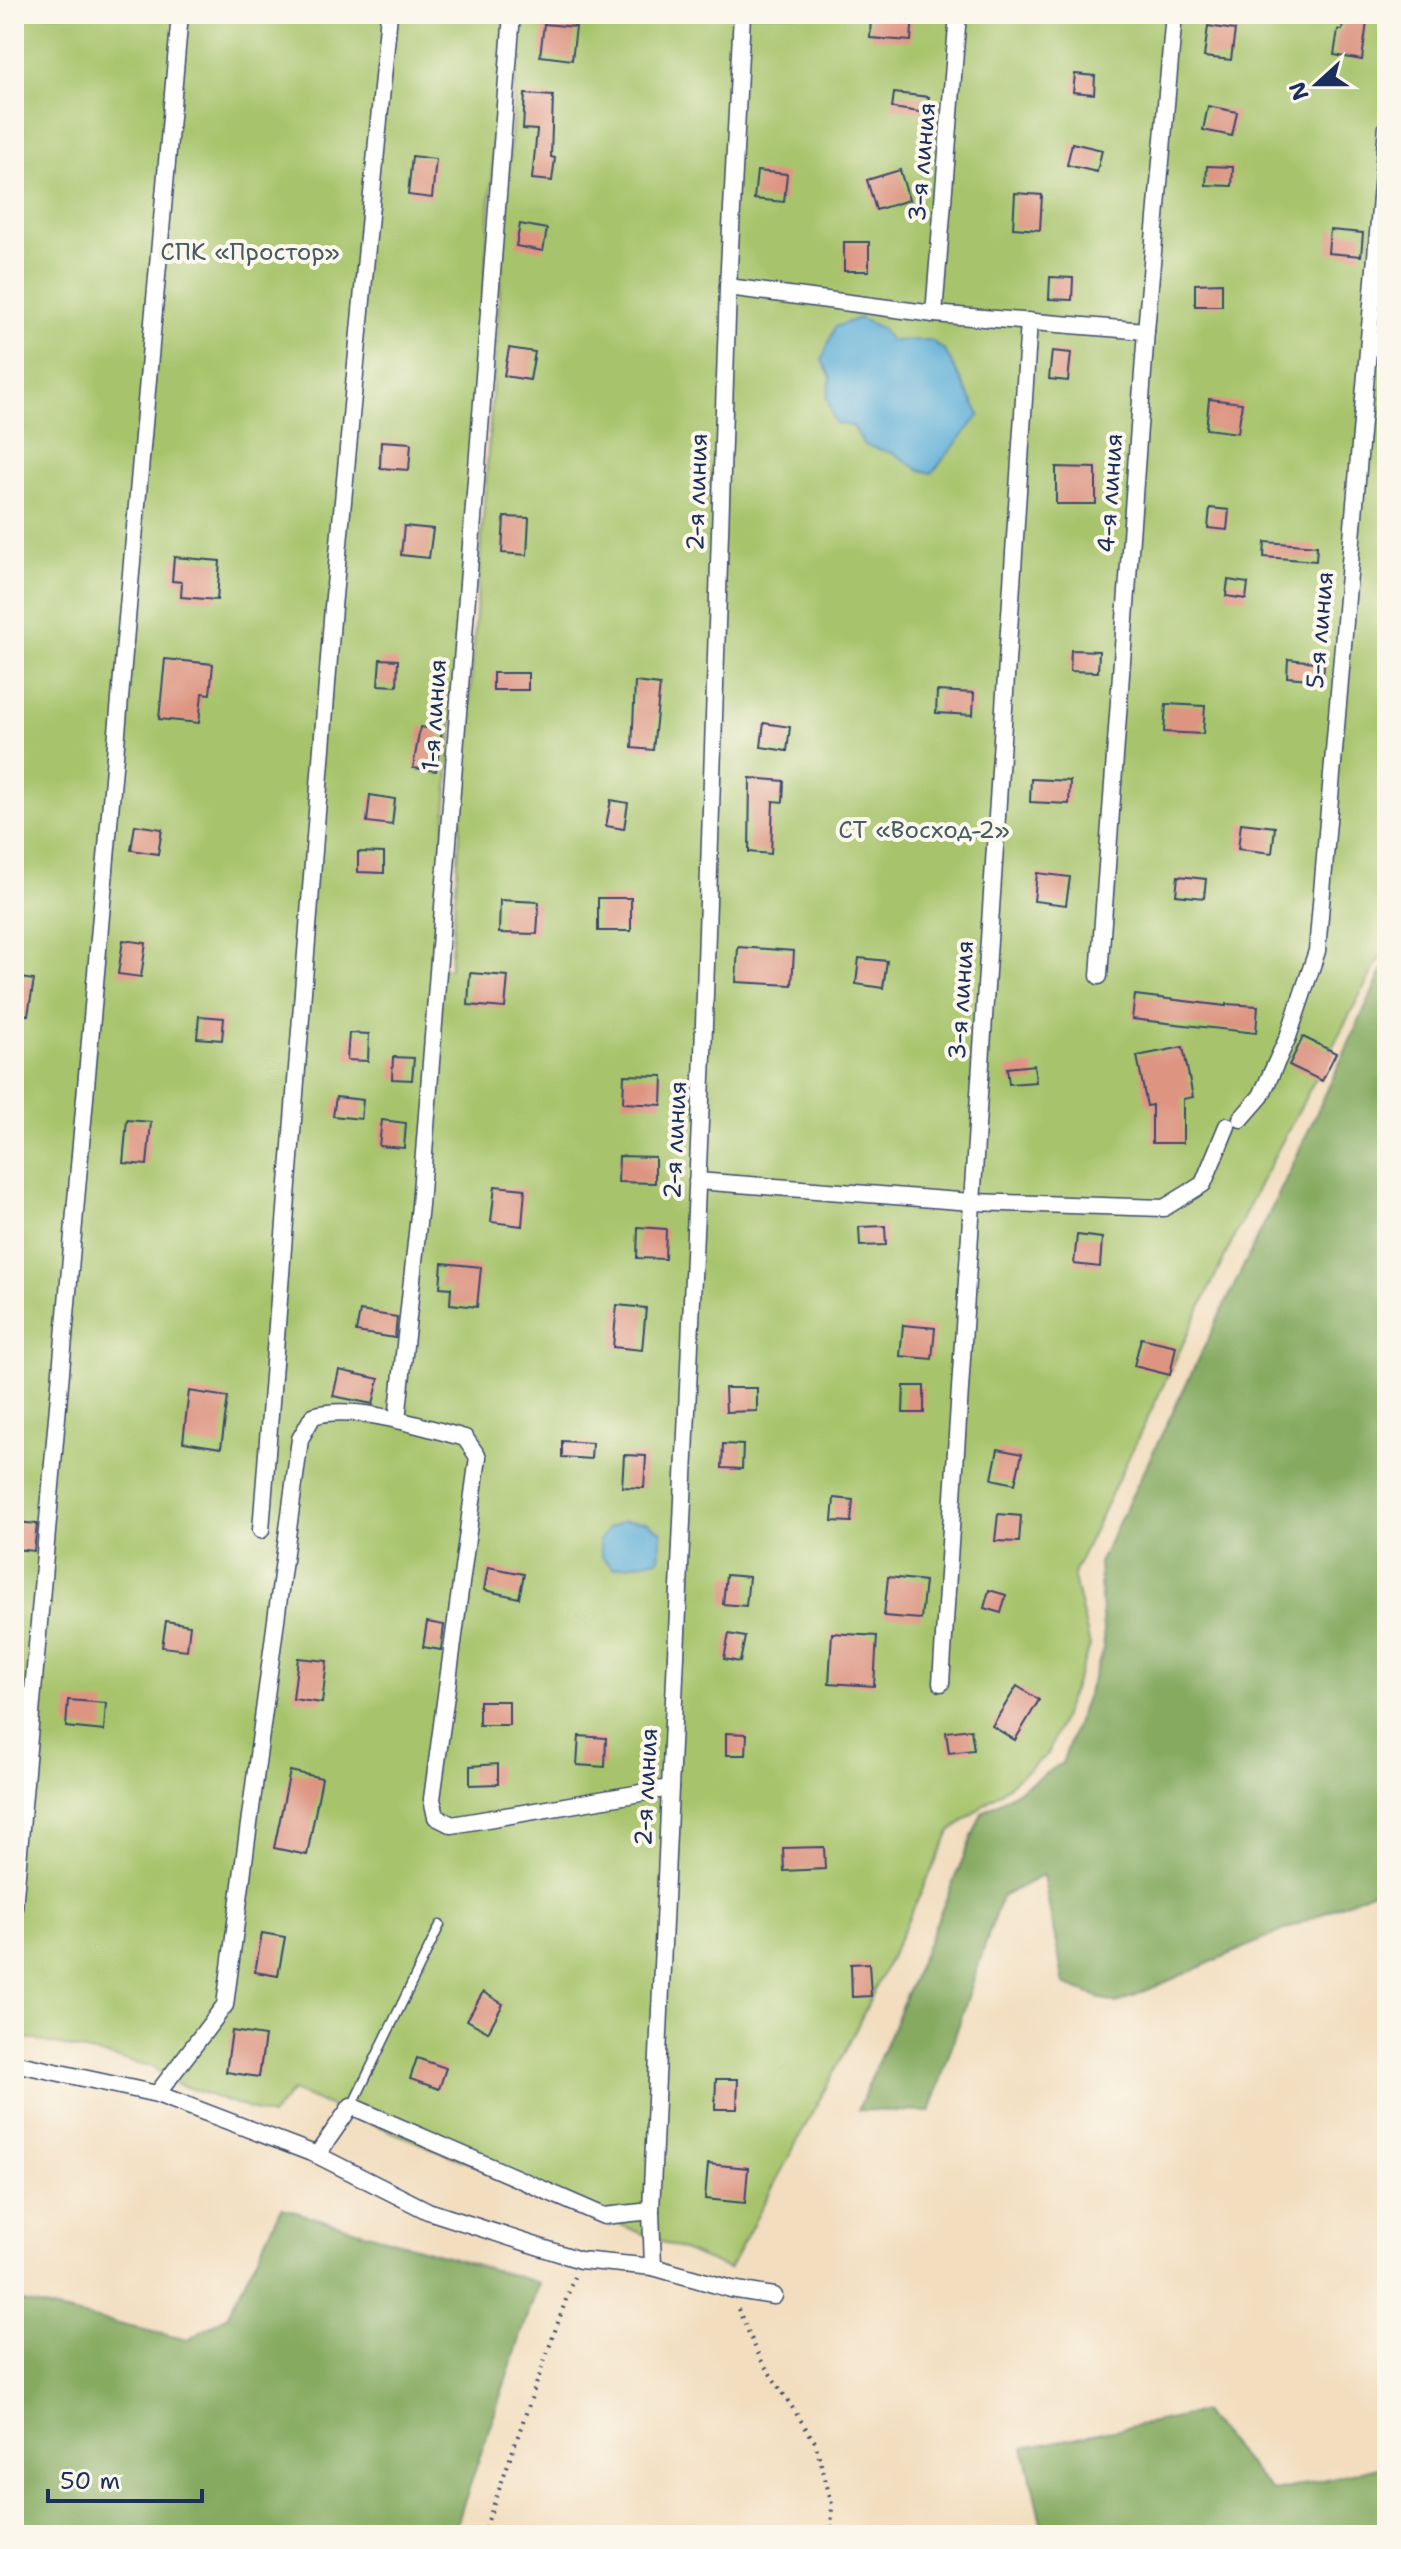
<svg xmlns="http://www.w3.org/2000/svg" width="1401" height="2549" viewBox="0 0 1401 2549" font-family="'Shantell Sans',sans-serif">
  <style>
    .green { fill: #a7c46c; stroke: #617a65; stroke-width: 2 }
    .forest { fill: #85aa60; stroke: #506c5f; stroke-width: 2 }
    .water { fill: #5dafd8; stroke: #3c6f9b; stroke-width: 2 }
    .building { fill: #dd9582 }
    .lines { fill: none; stroke-linecap: round; stroke-linejoin: round }
    .service-casing { stroke: #3b496c; stroke-width: 11 }
    .minor-casing { stroke: #3b496c; stroke-width: 19 }
    .path { stroke: #3b496c; stroke-width: 4; stroke-dasharray: 2 6; stroke-linecap: butt }
    .service { stroke: #fff; stroke-width: 8 }
    .minor { stroke: #fff; stroke-width: 16 }
    .labels { text-anchor: middle; dominant-baseline: central; stroke-width: 8; stroke-linejoin: round; paint-order: stroke }
    .street-label { font-size: 24px; fill: #1b2f5e; stroke: #fbf7ec }
    .park-label { font-size: 24px; fill: #455c62; stroke: #fbf7ec }
  </style>
  <rect width="100%" height="100%" fill="#fbf7ec"/>
  <filter id="ink" filterUnits="userSpaceOnUse"><feTurbulence type="fractalNoise" baseFrequency=".0125" numOctaves="2"/><feDisplacementMap in="SourceGraphic" scale="16" xChannelSelector="R" yChannelSelector="G"/><feConvolveMatrix kernelMatrix="1 2 1 2 8 2 1 2 1" color-interpolation-filters="sRGB"/></filter>
  <filter id="wash" filterUnits="userSpaceOnUse"><feTurbulence type="fractalNoise" baseFrequency=".006" numOctaves="4" result="noise"/><feDisplacementMap in="SourceGraphic" scale="32" xChannelSelector="R" yChannelSelector="G"/><feGaussianBlur stdDeviation="1.8" result="paint"/><feColorMatrix in="noise" values="0 0 0 0 0 0 0 0 0 0 0 0 0 0 0 0 0 1.4 0 .05"/><feComposite in="paint" operator="in"/></filter>
  <g filter="url(#wash)">
    <rect width="100%" height="100%" fill="#f2ddbe"/>
    <polygon class="green" points="14,14 504,14 435,967 450,969 520,14 1387,14 1387,944 1258,1187 1073,1574 1090,1646 1048,1754 950,1832 846,2050 729,2269 292,2091 271,2116 177,2084 151,2066 14,2035"/>
    <g class="forest">
      <polygon points="1387,961 1387,1885 1116,2004 1064,1984 1043,1875 1001,1897 930,2112 858,2110 982,1813 1062,1763 1104,1648 1099,1563 1285,1181"/>
      <polygon points="282,2208 539,2283 453,2535 14,2535 14,2300 188,2340 227,2316"/>
      <polygon points="1202,2412 1272,2492 1387,2465 1387,2535 1044,2535 1024,2448"/>
    </g>
    <g class="water">
      <polygon points="859,318 881,328 890,341 930,340 945,351 980,415 932,473 919,470 895,454 864,445 853,426 835,423 827,397 831,378 822,360 835,327"/>
      <polygon points="624,1521 646,1522 662,1532 659,1559 613,1568 602,1557 599,1541 608,1528"/>
    </g>
    <g id="blocks">
      <g class="building">
        <polygon points="871,14 913,14 911,41 870,38"/>
        <polygon points="1344,14 1368,14 1362,60 1334,55 1338,30 1342,30"/>
        <polygon points="544,24 576,27 572,60 540,56"/>
        <polygon points="1208,26 1235,30 1231,60 1204,57"/>
        <polygon points="1075,74 1095,76 1094,94 1073,92"/>
        <polygon points="894,93 929,97 927,113 892,108"/>
        <polygon points="525,94 553,96 551,157 555,158 552,181 532,179 537,130 523,129"/>
        <polygon points="1208,106 1237,112 1232,136 1203,130"/>
        <polygon points="1072,143 1102,150 1097,172 1067,165"/>
        <polygon points="412,156 436,159 432,198 408,195"/>
        <polygon points="1207,166 1233,167 1232,186 1206,185"/>
        <polygon points="900,170 909,200 876,210 867,180"/>
        <polygon points="757,171 787,174 784,202 754,199"/>
        <polygon points="1015,193 1042,195 1040,230 1013,228"/>
        <polygon points="520,224 547,229 543,251 516,246"/>
        <polygon points="1330,230 1363,233 1361,256 1328,253"/>
        <rect x="844" y="242" width="25" height="29"/>
        <polygon points="1050,277 1073,278 1072,300 1049,299"/>
        <polygon points="1222,283 1222,306 1195,306 1195,284"/>
        <polygon points="509,348 535,352 530,380 504,376"/>
        <polygon points="1052,351 1071,353 1068,381 1049,379"/>
        <polygon points="1209,399 1242,403 1238,433 1206,429"/>
        <polygon points="381,441 411,443 409,470 380,468"/>
        <polygon points="1056,467 1096,468 1096,504 1056,504"/>
        <polygon points="1210,508 1229,510 1227,530 1208,528"/>
        <polygon points="504,517 529,518 527,555 502,553"/>
        <polygon points="404,526 433,529 429,558 401,555"/>
        <polygon points="1265,542 1317,546 1316,561 1264,557"/>
        <polygon points="174,557 220,561 217,600 181,597 182,582 172,581"/>
        <polygon points="1228,580 1248,583 1246,599 1226,596"/>
        <polygon points="1071,650 1099,651 1098,672 1070,671"/>
        <polygon points="165,659 213,664 210,694 202,693 199,723 159,719"/>
        <polygon points="380,659 398,660 397,686 378,685"/>
        <polygon points="1288,659 1324,663 1323,680 1287,677"/>
        <rect x="493" y="673" width="35" height="17"/>
        <polygon points="635,682 660,685 653,750 632,748"/>
        <polygon points="937,691 974,693 973,715 936,713"/>
        <polygon points="1166,704 1205,706 1203,734 1164,732"/>
        <polygon points="764,723 790,727 787,751 761,747"/>
        <polygon points="420,727 442,730 436,771 413,768"/>
        <polygon points="750,778 784,781 783,802 773,801 771,854 749,852"/>
        <polygon points="1031,779 1070,781 1069,804 1030,802"/>
        <polygon points="370,795 395,799 392,825 367,822"/>
        <polygon points="611,800 628,803 624,829 606,826"/>
        <polygon points="1241,823 1275,827 1272,853 1238,849"/>
        <polygon points="135,825 162,829 158,854 131,850"/>
        <polygon points="358,852 384,853 384,873 358,872"/>
        <polygon points="1037,873 1070,877 1066,905 1034,901"/>
        <polygon points="1178,876 1206,879 1204,898 1176,895"/>
        <rect x="598" y="898" width="33" height="33"/>
        <polygon points="500,900 539,902 537,934 499,933"/>
        <polygon points="123,940 146,943 141,977 118,974"/>
        <polygon points="738,947 794,951 792,985 736,982"/>
        <polygon points="859,958 887,961 883,988 856,984"/>
        <polygon points="470,973 508,976 505,1008 468,1005"/>
        <polygon points="14,977 34,980 28,1015 14,1013"/>
        <polygon points="1135,995 1226,1006 1226,1004 1258,1006 1256,1033 1132,1019"/>
        <polygon points="199,1016 224,1018 222,1040 197,1038"/>
        <polygon points="349,1033 369,1034 368,1061 347,1060"/>
        <polygon points="1303,1037 1336,1053 1322,1081 1289,1065"/>
        <polygon points="1183,1047 1193,1097 1183,1099 1183,1143 1152,1143 1152,1105 1147,1106 1137,1056"/>
        <polygon points="393,1057 414,1058 412,1080 392,1079"/>
        <polygon points="1034,1065 1036,1082 1009,1084 1007,1068"/>
        <polygon points="624,1075 663,1076 662,1105 623,1103"/>
        <polygon points="336,1097 363,1100 361,1119 333,1116"/>
        <polygon points="127,1120 151,1122 147,1165 123,1163"/>
        <polygon points="382,1120 406,1123 404,1148 379,1146"/>
        <polygon points="619,1156 655,1157 655,1183 618,1182"/>
        <polygon points="495,1186 525,1189 522,1226 491,1222"/>
        <polygon points="885,1226 886,1245 860,1246 859,1227"/>
        <polygon points="638,1227 666,1229 665,1259 637,1258"/>
        <polygon points="1077,1235 1102,1238 1100,1267 1074,1264"/>
        <polygon points="442,1263 481,1267 477,1307 450,1304 451,1288 440,1287"/>
        <polygon points="617,1305 646,1308 642,1350 613,1347"/>
        <polygon points="360,1311 397,1317 395,1338 356,1332"/>
        <polygon points="903,1325 935,1328 932,1359 900,1356"/>
        <polygon points="1141,1338 1176,1346 1170,1375 1134,1366"/>
        <polygon points="339,1370 379,1379 373,1404 333,1396"/>
        <polygon points="904,1386 924,1386 924,1413 903,1413"/>
        <polygon points="725,1388 757,1388 757,1411 726,1412"/>
        <polygon points="189,1391 228,1397 221,1448 183,1442"/>
        <polygon points="562,1441 592,1443 591,1459 562,1457"/>
        <polygon points="723,1444 743,1445 742,1469 722,1468"/>
        <polygon points="998,1449 1022,1454 1015,1484 992,1479"/>
        <polygon points="624,1455 646,1456 644,1488 622,1487"/>
        <polygon points="834,1498 853,1500 851,1522 832,1521"/>
        <polygon points="998,1514 1021,1516 1019,1542 995,1541"/>
        <polygon points="16,1522 37,1524 34,1551 14,1549"/>
        <polygon points="488,1567 524,1574 519,1598 484,1590"/>
        <polygon points="726,1575 749,1577 746,1606 723,1604"/>
        <polygon points="888,1577 925,1581 921,1619 884,1616"/>
        <polygon points="989,1590 1006,1595 1001,1613 984,1608"/>
        <polygon points="166,1621 190,1625 187,1650 162,1647"/>
        <polygon points="427,1622 444,1625 441,1650 423,1647"/>
        <polygon points="832,1633 877,1636 874,1686 829,1683"/>
        <polygon points="729,1634 745,1637 740,1662 724,1659"/>
        <polygon points="298,1658 327,1661 322,1703 293,1699"/>
        <polygon points="1017,1686 1039,1700 1015,1740 992,1726"/>
        <polygon points="68,1700 106,1703 104,1731 66,1727"/>
        <rect x="479" y="1701" width="30" height="24"/>
        <polygon points="971,1729 974,1750 949,1753 946,1732"/>
        <polygon points="726,1733 747,1734 746,1755 726,1755"/>
        <polygon points="579,1736 606,1738 605,1767 577,1765"/>
        <polygon points="498,1764 498,1784 470,1785 470,1766"/>
        <polygon points="290,1771 322,1778 307,1855 274,1848"/>
        <polygon points="824,1847 825,1869 784,1871 783,1848"/>
        <polygon points="262,1933 285,1937 278,1976 255,1972"/>
        <polygon points="869,1963 871,1996 852,1997 851,1964"/>
        <polygon points="483,1992 503,2004 488,2032 467,2020"/>
        <polygon points="232,2031 265,2036 259,2077 226,2072"/>
        <polygon points="417,2058 446,2068 439,2089 410,2079"/>
        <polygon points="716,2079 738,2079 737,2109 715,2109"/>
        <polygon points="708,2164 748,2168 745,2203 705,2199"/>
      </g>
    </g>
  </g>
  <g filter="url(#ink)">
    <use href="#blocks" fill-opacity="0" stroke="#3b496c" stroke-width="2"/>
    <g class="lines">
      <g class="service-casing">
        <polyline id="service" points="352,2106 440,1925"/>
      </g>
      <g class="minor-casing">
        <g id="minor">
          <polyline points="728,287 934,314 1146,331"/>
          <polyline points="934,314 958,14"/>
          <polyline points="1099,976 1146,331 1174,14"/>
          <polyline points="1241,1119 1261,1096 1288,1037 1317,951 1387,127"/>
          <polyline points="697,1181 972,1202 1164,1208 1203,1184 1227,1126"/>
          <polyline points="397,1420 420,1205 512,14"/>
          <polyline points="261,1530 333,607 389,14"/>
          <polyline points="941,1683 1029,321"/>
          <polyline points="14,1908 180,14"/>
          <polyline points="14,2063 157,2094 317,2155 428,2211 580,2260 653,2267 731,2289 774,2296"/>
          <path d="M157 2094 225 2005 300 1439 313 1416C353 1403 424 1427 465 1438L478 1457 432 1799 436 1817 452 1825 670 1788"/>
          <polyline points="317,2155 351,2106 604,2216 651,2211"/>
          <polyline points="653,2267 651,2211 703,1055 728,287 742,14"/>
        </g>
      </g>
      <g class="path">
        <polyline points="738,2309 761,2360 815,2442 832,2504 831,2535"/>
        <polyline points="483,2535 574,2277"/>
      </g>
      <use href="#service" class="service"/>
      <use href="#minor" class="minor"/>
    </g>
  </g>
  <g class="labels">
    <g class="street-label">
      <text transform="translate(922 162) rotate(-85)">3-я линия</text>
      <text transform="translate(697 492) rotate(-88)">2-я линия</text>
      <text transform="translate(1110 493) rotate(-86)">4-я линия</text>
      <text transform="translate(1320 630) rotate(-85)">5-я линия</text>
      <text transform="translate(434 715) rotate(-86)">1-я линия</text>
      <text transform="translate(961 1000) rotate(-86)">3-я линия</text>
      <text transform="translate(675 1140) rotate(-87)">2-я линия</text>
      <text transform="translate(646 1787) rotate(-87)">2-я линия</text>
    </g>
    <g class="park-label">
      <text x="250" y="252">СПК «Простор»</text>
      <text x="924" y="830">СТ «Восход-2»</text>
    </g>
  </g>
  <rect width="1401" height="2549" fill="none" stroke="#fbf7ec" stroke-width="48"/>
  <g transform="translate(1317 84) rotate(249)" stroke="#fbf7ec" stroke-width="6" paint-order="stroke">
  <path d="M0-6L14 30L0 20L-14 30Z" fill="#1b2f5e"/>
  <text y="-12" font-size="22" font-weight="bold" text-anchor="middle" fill="#1b2f5e">N</text>
  </g>
  <path d="M48 2489v12h154v-12" fill="none" stroke="#1b2f5e" stroke-width="4"/>
  <text x="60" y="2489" font-size="24" fill="#1b2f5e" stroke="#fbf7ec" stroke-width="6" paint-order="stroke">50 m</text>
</svg>
